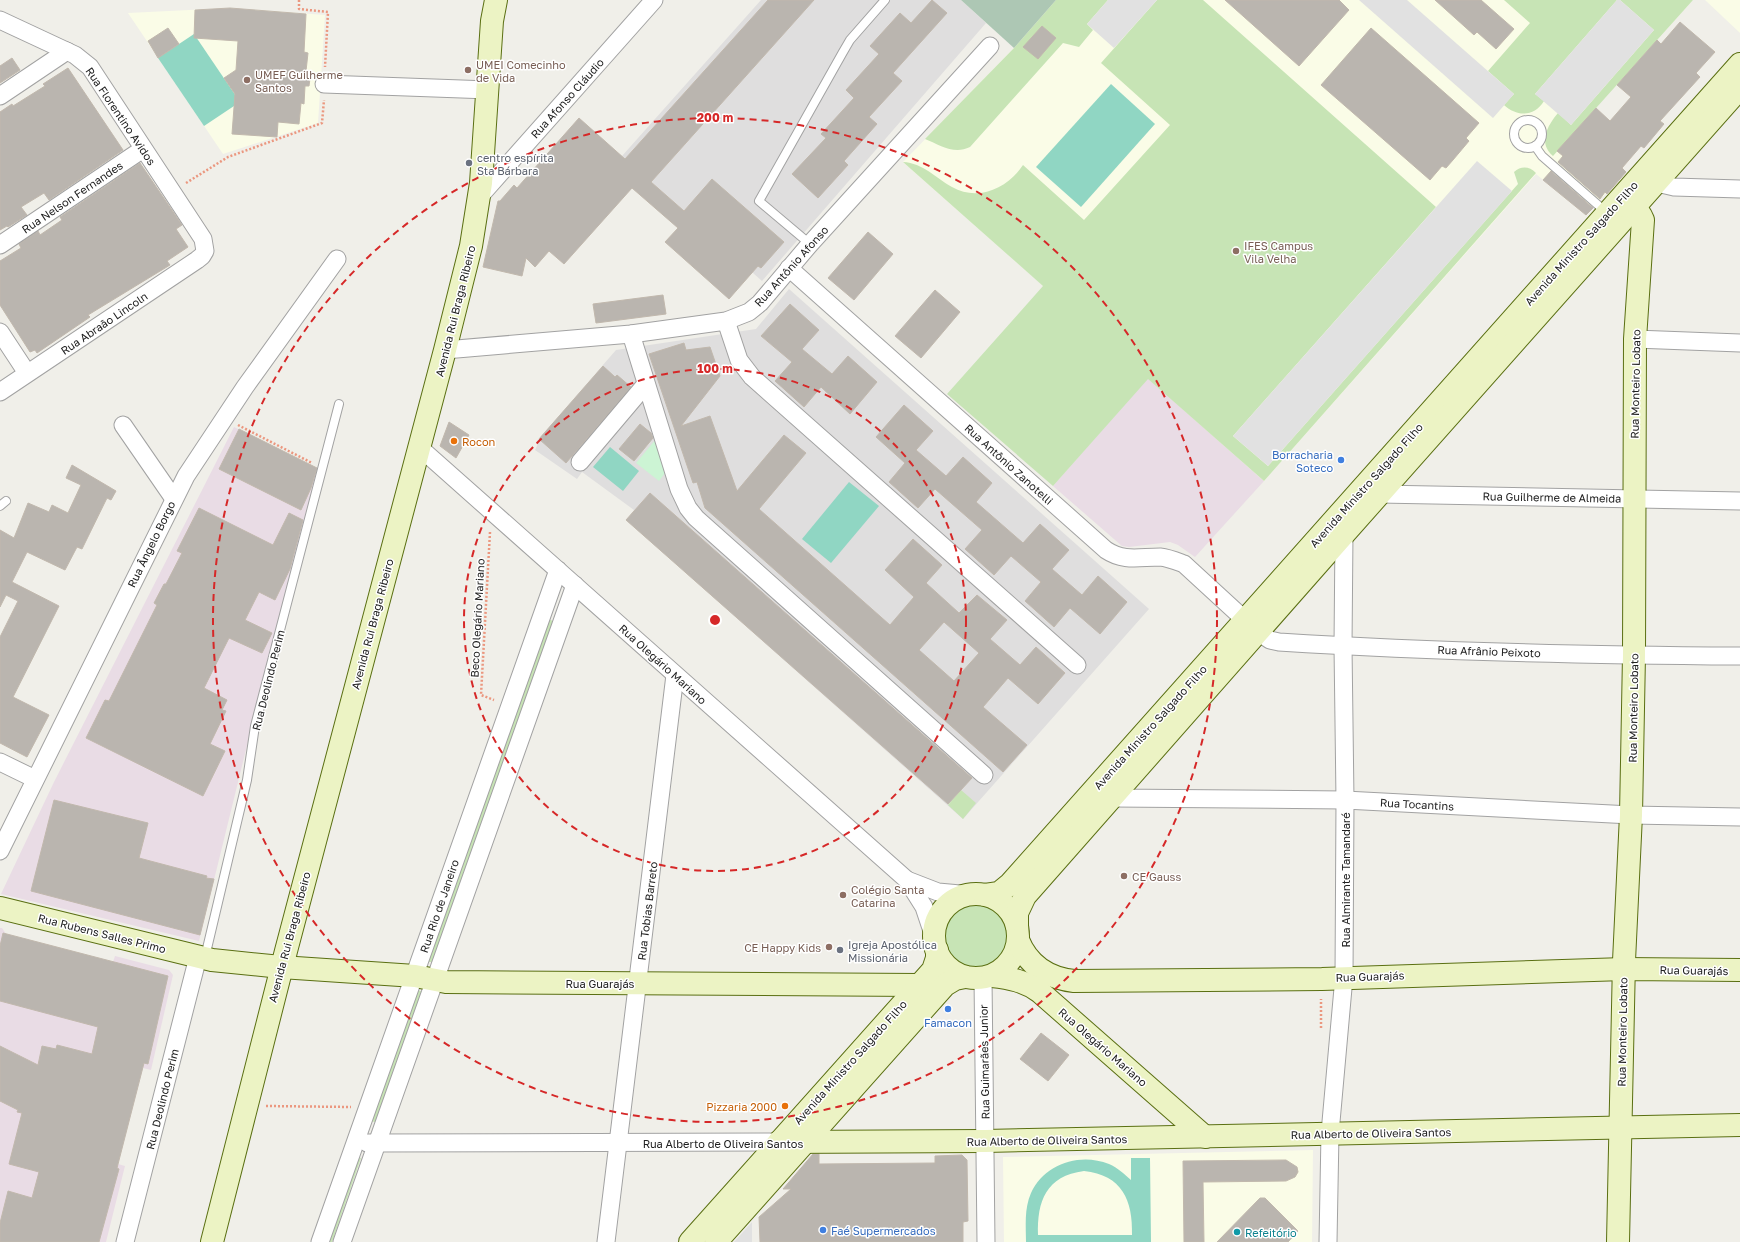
<svg xmlns="http://www.w3.org/2000/svg" width="1740" height="1242" viewBox="0 0 1740 1242" font-family="'Golos Text',sans-serif">
  <style>
    .residential { fill: #dfdede }
    .industrial { fill: #e9dce5 }
    .education { fill: #fafce7 }
    .grass { fill: #c7e4b5 }
    .cemetery { fill: #adc7b4 }
    .park { fill: #ccf4d4 }
    .pitch { fill: #90d6c3; fill-rule: evenodd }
    .parking { fill: #e1e1e1 }
    .building { fill: #bab5af; stroke: #c1b8ad; fill-rule: evenodd }
    .lines { fill: none; stroke-linecap: round; stroke-linejoin: round }
    .lane-casing { stroke: #a2a2a2; stroke-width: 10 }
    .street-casing { stroke: #a2a2a2; stroke-width: 19 }
    .secondary-casing { stroke: #5a6f12; stroke-width: 24 }
    .path { stroke: #eb977f; stroke-width: 2.5; stroke-dasharray: 2 2; stroke-linecap: butt }
    .lane { stroke: #fff; stroke-width: 8 }
    .street { stroke: #fff; stroke-width: 17 }
    .secondary { stroke: #ecf3c4; stroke-width: 22 }
    .ring { fill: none; stroke: #d62828; stroke-width: 2; stroke-dasharray: 7 5 }
    .education-dot { fill: #8d6e63; stroke: #fff; stroke-width: 1.5 }
    .worship-dot { fill: #6b7280; stroke: #fff; stroke-width: 1.5 }
    .food-dot { fill: #e8710a; stroke: #fff; stroke-width: 1.5 }
    .shop-dot { fill: #3f7fe0; stroke: #fff; stroke-width: 1.5 }
    .culture-dot { fill: #0f9aa8; stroke: #fff; stroke-width: 1.5 }
    .labels { text-anchor: middle; dominant-baseline: central; stroke-width: 3; stroke-linejoin: round; paint-order: stroke }
    .education-label { font-size: 11px; fill: #785e54; stroke: #fff; text-anchor: start }
    .street-label { font-size: 11px; fill: #212121; stroke: #fff }
    .worship-label { font-size: 11px; fill: #5b616d; stroke: #fff; text-anchor: start }
    .food-label { font-size: 11px; fill: #c56008; stroke: #fff; text-anchor: start }
    .shop-label { font-size: 11px; fill: #366cbe; stroke: #fff; text-anchor: end }
    .culture-label { font-size: 11px; fill: #0d838f; stroke: #fff; text-anchor: start }
    .centre { fill: #d62828; stroke: #fff; stroke-width: 2 }
    .ring-label { font-size: 12px; text-anchor: middle; font-weight: bold; fill: #d62828; stroke: #fff; stroke-width: 3; stroke-linejoin: round; paint-order: stroke }
  </style>
  <rect width="100%" height="100%" fill="#f0efe9"/>
  <g class="residential">
    <polygon points="761,0 961,0 986,23 762,281 622,156"/>
    <polygon points="789,289 1149,609 963,819 626,520 634,510 582,472 577,479 535,450 538,444 536,442 616,350 756,329"/>
  </g>
  <g class="industrial">
    <polygon points="1148,378 1264,481 1195,557 1178,545 1170,542 1129,547 1122,546 1053,486"/>
    <polygon points="234,427 320,470 268,660 199,941 1,894 54,782"/>
    <polygon points="0,928 2,928 6,934 113,962 115,956 169,970 173,975 151,1070 143,1068 118,1164 125,1166 106,1242 0,1242"/>
  </g>
  <g class="education">
    <polygon points="1056,0 1693,0 1557,151 1606,193 1586,215 1536,174 1264,481 903,162 1014,48"/>
    <polygon points="1705,0 1740,0 1740,33"/>
    <polygon points="230,8 325,15 318,123 223,154 128,13"/>
    <polygon points="1313,1150 1312,1242 1004,1242 1003,1157"/>
  </g>
  <g class="grass">
    <path d="M1056 0H1108L1087 24 1093 30 1079 47 1063 43 970 147C954 155 940 145 925 139L1014 48Z"/>
    <path d="M1157 0H1203L1436 207 1233 436 1268 466 1518 184 1514 172C1521 166 1529 166 1536 173L1264 481 1148 379 1053 486 947 394 1043 286 903 162C923 163 936 178 952 187 978 202 1008 188 1023 165L1084 220 1170 125 1101 63Z"/>
    <path d="M1504 0H1617L1535 94 1544 101C1534 117 1517 117 1504 105L1514 94 1488 71 1530 23Z"/>
    <path d="M1620 0H1693L1553 156C1538 143 1547 126 1558 113L1571 125 1654 30Z"/>
    <polygon points="548,619 553,621 432,962 427,962"/>
    <polygon points="961,790 976,803 963,819 948,805"/>
    <circle cx="976" cy="936" r="36"/>
    <polygon points="418,990 423,992 375,1122 370,1121"/>
    <polygon points="356,1156 361,1158 332,1242 326,1242"/>
  </g>
  <polygon class="cemetery" points="961,0 1056,0 1014,48"/>
  <polygon class="park" points="656,439 665,473 659,481 636,463"/>
  <g class="pitch">
    <polygon points="194,34 240,102 204,126 158,58"/>
    <polygon points="1111,84 1155,124 1081,207 1036,167"/>
    <polygon points="610,447 639,471 623,491 593,467"/>
    <polygon points="849,482 879,506 831,563 802,539"/>
    <path d="M1131 1158H1150L1151 1242H1026C1026 1226 1024 1209 1031 1193 1044 1164 1080 1152 1109 1164 1118 1168 1124 1174 1131 1180ZM1084 1171C1122 1175 1133 1200 1132 1235H1038C1037 1201 1046 1176 1084 1171Z"/>
  </g>
  <g class="parking">
    <polygon points="1108,0 1157,0 1114,48 1087,24"/>
    <polygon points="1359,0 1407,0 1514,94 1493,118"/>
    <polygon points="1617,0 1620,0 1654,30 1571,125 1535,94"/>
    <polygon points="1477,161 1512,191 1268,466 1233,436"/>
    <polygon points="752,1222 752,1242 734,1242"/>
  </g>
  <g class="building">
    <polygon points="768,0 814,0 651,182 684,211 712,179 784,242 761,268 758,266 729,299 665,242 678,228 632,188 564,264 549,251 535,267 526,258 522,276 483,267 498,201 500,201 514,185 517,188 579,118 625,159"/>
    <polygon points="932,0 947,13 893,73 902,81 869,117 877,124 844,161 848,165 818,198 792,174 826,138 821,134 854,98 846,90 879,54 870,46 900,13 911,23"/>
    <polygon points="1225,0 1339,0 1349,10 1299,66"/>
    <polygon points="1435,0 1481,0 1514,29 1496,49 1477,32 1474,35"/>
    <polygon points="230,8 306,14 304,52 308,53 306,71 311,71 309,86 305,86 304,104 301,103 299,124 278,122 277,137 232,134 235,94 224,78 236,70 238,41 194,38 195,10"/>
    <polygon points="1680,22 1715,52 1696,73 1700,77 1660,121 1664,124 1644,148 1641,146 1622,168 1626,172 1607,194 1605,192 1600,199 1558,162 1563,156 1557,151 1596,108 1610,121 1631,97 1617,85 1657,40 1661,44"/>
    <polygon points="1042,26 1056,38 1038,59 1023,47"/>
    <polygon points="168,28 179,44 158,58 148,41"/>
    <polygon points="1371,28 1479,123 1466,138 1469,141 1453,160 1446,168 1442,166 1430,180 1321,85"/>
    <polygon points="12,58 20,70 0,83 0,66"/>
    <polygon points="68,68 123,150 49,200 44,193 21,207 27,215 8,227 7,226 0,230 0,112 12,104 13,106 45,86 43,84"/>
    <polygon points="140,163 182,225 176,229 188,247 167,261 170,265 88,315 90,317 37,353 35,350 30,352 0,305 0,261 21,248 19,244 38,231 40,235 62,220 60,217"/>
    <polygon points="1551,171 1593,208 1586,215 1543,180"/>
    <polygon points="868,232 893,254 854,300 828,278"/>
    <polygon points="935,290 960,312 921,358 895,336"/>
    <polygon points="663,295 666,314 596,323 593,304"/>
    <polygon points="790,304 819,330 802,349 832,374 848,356 877,382 850,414 821,387 804,407 775,381 792,362 761,336"/>
    <path d="M684 343 686 350 710 347 720 376 681 426 710 416 737 491 784 435 806 453 759 509 890 625 914 597 885 570 913 539 942 565 926 583 959 613 977 595 1007 620 990 639 1020 665 1036 647 1065 673 1038 704 1008 678 983 707 1027 745 1003 772 705 508 697 482 693 483 649 354ZM944 622 979 653 954 681 919 650Z"/>
    <polygon points="603,366 615,377 617,375 631,387 566,463 539,439"/>
    <polygon points="904,405 933,431 916,450 946,476 963,457 992,483 976,502 1023,543 1040,524 1069,550 1052,569 1082,595 1098,576 1127,602 1100,634 1070,608 1054,627 1025,601 1041,582 1011,556 994,575 965,549 982,530 935,489 918,508 889,482 905,463 876,437"/>
    <polygon points="449,422 469,435 456,458 440,446"/>
    <polygon points="640,424 651,433 653,438 634,461 619,449"/>
    <polygon points="239,429 317,468 311,488 301,510 219,469"/>
    <polygon points="72,465 116,491 111,500 107,498 82,549 77,547 65,570 27,552 12,582 59,606 13,697 49,715 27,757 0,743 0,637 18,601 6,595 0,607 0,530 14,538 28,503 49,512 52,505 68,513 81,485 66,478"/>
    <polygon points="650,493 972,778 948,804 626,520"/>
    <polygon points="199,508 273,545 289,513 303,520 290,569 275,600 259,592 245,620 272,633 262,653 229,638 204,688 227,700 222,710 226,711 210,744 225,751 203,796 86,738 105,700 109,701 157,605 154,603 164,584 166,584 182,553 177,551"/>
    <polygon points="54,800 148,823 139,858 207,876 206,878 214,879 200,935 31,891"/>
    <polygon points="3,933 168,976 148,1064 144,1063 117,1168 119,1169 99,1242 0,1242 0,1223 8,1191 32,1198 39,1172 9,1164 22,1113 17,1112 18,1110 0,1101 0,1046 38,1065 42,1046 56,1049 57,1045 92,1054 98,1027 0,1001 0,946"/>
    <polygon points="1041,1033 1069,1055 1048,1081 1020,1059"/>
    <polygon points="813,1154 819,1154 819,1164 935,1163 935,1156 962,1155 967,1160 968,1221 963,1222 963,1242 760,1242 759,1217 791,1189 783,1189"/>
    <polygon points="1286,1160 1297,1167 1298,1172 1295,1177 1286,1181 1203,1182 1204,1242 1184,1242 1183,1161"/>
    <polygon points="1260,1198 1265,1198 1298,1231 1288,1242 1217,1242"/>
  </g>
  <g class="lines">
    <g class="lane-casing">
      <g id="lane">
        <circle cx="1528" cy="134" r="14"/>
        <polyline points="1535,146 1542,156 1606,212"/>
        <polyline points="810,244 759,201 843,52 850,40 885,0"/>
        <polyline points="0,506 6,501"/>
        <polyline points="205,957 247,780 255,726 339,404"/>
      </g>
    </g>
    <g class="street-casing">
      <g id="street">
        <polyline points="0,20 75,55 90,67 203,239 205,251 202,256 197,260 0,392"/>
        <polyline points="324,84 489,90"/>
        <polyline points="0,96 67,51"/>
        <polyline points="1647,176 1657,183 1674,187 1740,189"/>
        <polyline points="480,196 654,0"/>
        <polyline points="0,245 143,149"/>
        <path d="M789 268 1106 550C1124 562 1139 557 1160 557 1169 558 1176 561 1184 564L1258 632 1270 640 1279 642C1432 652 1587 655 1740 656"/>
        <polyline points="726,321 739,360 752,377 1077,665"/>
        <polyline points="0,332 27,373"/>
        <polyline points="631,334 679,489 688,508 696,518 984,775"/>
        <polyline points="1635,339 1740,343"/>
        <polyline points="445,350 631,334 726,321 749,312 760,303 810,244 990,46"/>
        <polyline points="123,425 174,499"/>
        <polyline points="419,447 907,880 924,907 934,937"/>
        <polyline points="580,462 646,384"/>
        <polyline points="1373,489 1379,494 1740,501"/>
        <polyline points="0,762 35,779"/>
        <polyline points="1104,794 1112,798 1345,800 1631,815 1740,817"/>
        <polyline points="0,851 186,476 245,387 337,259"/>
        <polyline points="907,880 938,892 971,895"/>
        <polyline points="983,978 986,1242"/>
        <polyline points="367,1143 779,1142"/>
        <polyline points="125,1242 198,957"/>
        <polyline points="320,1242 558,570"/>
        <polyline points="342,1242 575,585"/>
        <polyline points="606,1242 675,675"/>
        <polyline points="1328,1242 1330,1133 1344,977 1345,800 1343,646 1344,534 1340,530"/>
      </g>
    </g>
    <g class="secondary-casing">
      <g id="secondary">
        <circle cx="976" cy="936" r="42"/>
        <polyline points="985,895 999,893 1010,884 1740,64"/>
        <polyline points="0,908 212,960 281,967 415,976 446,982 919,985"/>
        <polyline points="1017,926 1017,913 1025,896 1344,534 1740,88"/>
        <path d="M1018 940C1028 965 1047 978 1074 981L1322 979 1624 969 1740 970"/>
        <path d="M992 976C1010 978 1025 981 1040 992L1205 1137"/>
        <polyline points="779,1142 985,1141 1740,1125"/>
        <polyline points="212,1242 286,951 445,350 471,246 481,183 492,21 496,0"/>
        <polyline points="690,1242 933,970 937,958 937,950"/>
        <polyline points="716,1242 945,985 955,979 965,977"/>
        <path d="M1618 1242 1624 961 1631 815 1634 655 1635 339 1643 220C1639 210 1632 203 1621 206"/>
      </g>
    </g>
    <g class="path">
      <polyline points="299,0 299,9 328,12 325,67"/>
      <polyline points="186,183 228,157 322,123 324,100"/>
      <polyline points="238,425 312,463"/>
      <polyline points="490,532 481,695 494,700"/>
      <polyline points="1321,1028 1321,999"/>
      <polyline points="266,1106 351,1107"/>
    </g>
    <use href="#lane" class="lane"/>
    <use href="#street" class="street"/>
    <use href="#secondary" class="secondary"/>
  </g>
  <g class="ring">
    <circle cx="715" cy="620" r="251"/>
    <circle cx="715" cy="620" r="502"/>
  </g>
  <g class="education-dot">
    <circle cx="468" cy="70" r="4"/>
    <circle cx="247" cy="80" r="4"/>
    <circle cx="1236" cy="251" r="4"/>
    <circle cx="1124" cy="876" r="4"/>
    <circle cx="843" cy="895" r="4"/>
    <circle cx="829" cy="947" r="4"/>
  </g>
  <g class="worship-dot">
    <circle cx="469" cy="163" r="4"/>
    <circle cx="840" cy="950" r="4"/>
  </g>
  <g class="food-dot">
    <circle cx="454" cy="441" r="4"/>
    <circle cx="785" cy="1106" r="4"/>
  </g>
  <g class="shop-dot">
    <circle cx="1341" cy="460" r="4"/>
    <circle cx="948" cy="1009" r="4"/>
    <circle cx="823" cy="1230" r="4"/>
  </g>
  <circle class="culture-dot" cx="1237" cy="1232" r="4"/>
  <g class="labels">
    <g class="education-label">
      <text x="476" y="64">UMEI Comecinho<tspan x="476" dy="13">de Vida</tspan></text>
      <text x="255" y="74">UMEF Guilherme<tspan x="255" dy="13">Santos</tspan></text>
      <text x="1244" y="245">IFES Campus<tspan x="1244" dy="13">Vila Velha</tspan></text>
      <text x="1132" y="876">CE Gauss</text>
      <text x="851" y="889">Colégio Santa<tspan x="851" dy="13">Catarina</tspan></text>
      <text x="821" y="947" text-anchor="end">CE Happy Kids</text>
    </g>
    <g class="street-label">
      <text transform="translate(567 98) rotate(-48)">Rua Afonso Cláudio</text>
      <text transform="translate(121 116) rotate(56)">Rua Florentino Avidos</text>
      <text transform="translate(72 197) rotate(-34)">Rua Nelson Fernandes</text>
      <text transform="translate(1581 243) rotate(-48)">Avenida Ministro Salgado Filho</text>
      <text transform="translate(791 266) rotate(-48)">Rua Antônio Afonso</text>
      <text transform="translate(455 311) rotate(-76)">Avenida Rui Braga Ribeiro</text>
      <text transform="translate(104 323) rotate(-34)">Rua Abraão Lincoln</text>
      <text transform="translate(1635 384) rotate(-89)">Rua Monteiro Lobato</text>
      <text transform="translate(1009 464) rotate(42)">Rua Antônio Zanotelli</text>
      <text transform="translate(1366 485) rotate(-48)">Avenida Ministro Salgado Filho</text>
      <text transform="translate(1552 497) rotate(1)">Rua Guilherme de Almeida</text>
      <text transform="translate(151 544) rotate(-64)">Rua Ângelo Borgo</text>
      <text transform="translate(477 618) rotate(-87)">Beco Olegário Mariano</text>
      <text transform="translate(372 624) rotate(-75)">Avenida Rui Braga Ribeiro</text>
      <text transform="translate(1489 651) rotate(2)">Rua Afrânio Peixoto</text>
      <text transform="translate(663 664) rotate(42)">Rua Olegário Mariano</text>
      <text transform="translate(268 680) rotate(-76)">Rua Deolindo Perim</text>
      <text transform="translate(1633 708) rotate(-89)">Rua Monteiro Lobato</text>
      <text transform="translate(1150 727) rotate(-48)">Avenida Ministro Salgado Filho</text>
      <text transform="translate(1417 804) rotate(3)">Rua Tocantins</text>
      <text transform="translate(1345 880) rotate(-90)">Rua Almirante Tamandaré</text>
      <text transform="translate(439 906) rotate(-71)">Rua Rio de Janeiro</text>
      <text transform="translate(647 911) rotate(-83)">Rua Tobias Barreto</text>
      <text transform="translate(102 933) rotate(14)">Rua Rubens Salles Primo</text>
      <text transform="translate(289 937) rotate(-75)">Avenida Rui Braga Ribeiro</text>
      <text transform="translate(1694 970) rotate(1)">Rua Guarajás</text>
      <text transform="translate(1370 976) rotate(-2)">Rua Guarajás</text>
      <text x="600" y="983">Rua Guarajás</text>
      <text transform="translate(1622 1032) rotate(-89)">Rua Monteiro Lobato</text>
      <text transform="translate(1103 1047) rotate(41)">Rua Olegário Mariano</text>
      <text transform="translate(850 1062) rotate(-48)">Avenida Ministro Salgado Filho</text>
      <text transform="translate(984 1062) rotate(-91)">Rua Guimarães Junior</text>
      <text transform="translate(162 1099) rotate(-76)">Rua Deolindo Perim</text>
      <text transform="translate(1371 1133) rotate(-1)">Rua Alberto de Oliveira Santos</text>
      <text transform="translate(1047 1140) rotate(-1)">Rua Alberto de Oliveira Santos</text>
      <text x="723" y="1143">Rua Alberto de Oliveira Santos</text>
    </g>
    <g class="worship-label">
      <text x="477" y="157">centro espírita<tspan x="477" dy="13">Sta Bárbara</tspan></text>
      <text x="848" y="944">Igreja Apostólica<tspan x="848" dy="13">Missionária</tspan></text>
    </g>
    <g class="food-label">
      <text x="462" y="441">Rocon</text>
      <text x="777" y="1106" text-anchor="end">Pizzaria 2000</text>
    </g>
    <g class="shop-label">
      <text x="1333" y="454">Borracharia<tspan x="1333" dy="13">Soteco</tspan></text>
      <text x="948" y="1022" text-anchor="middle">Famacon</text>
      <text x="831" y="1230" text-anchor="start">Faé Supermercados</text>
    </g>
    <g class="culture-label">
      <text x="1245" y="1232">Refeitório</text>
    </g>
  </g>
  <circle cx="715" cy="620" r="6" class="centre"/>
  <g class="ring-label">
    <text x="715" y="122">200 m</text>
    <text x="715" y="373">100 m</text>
  </g>
</svg>
